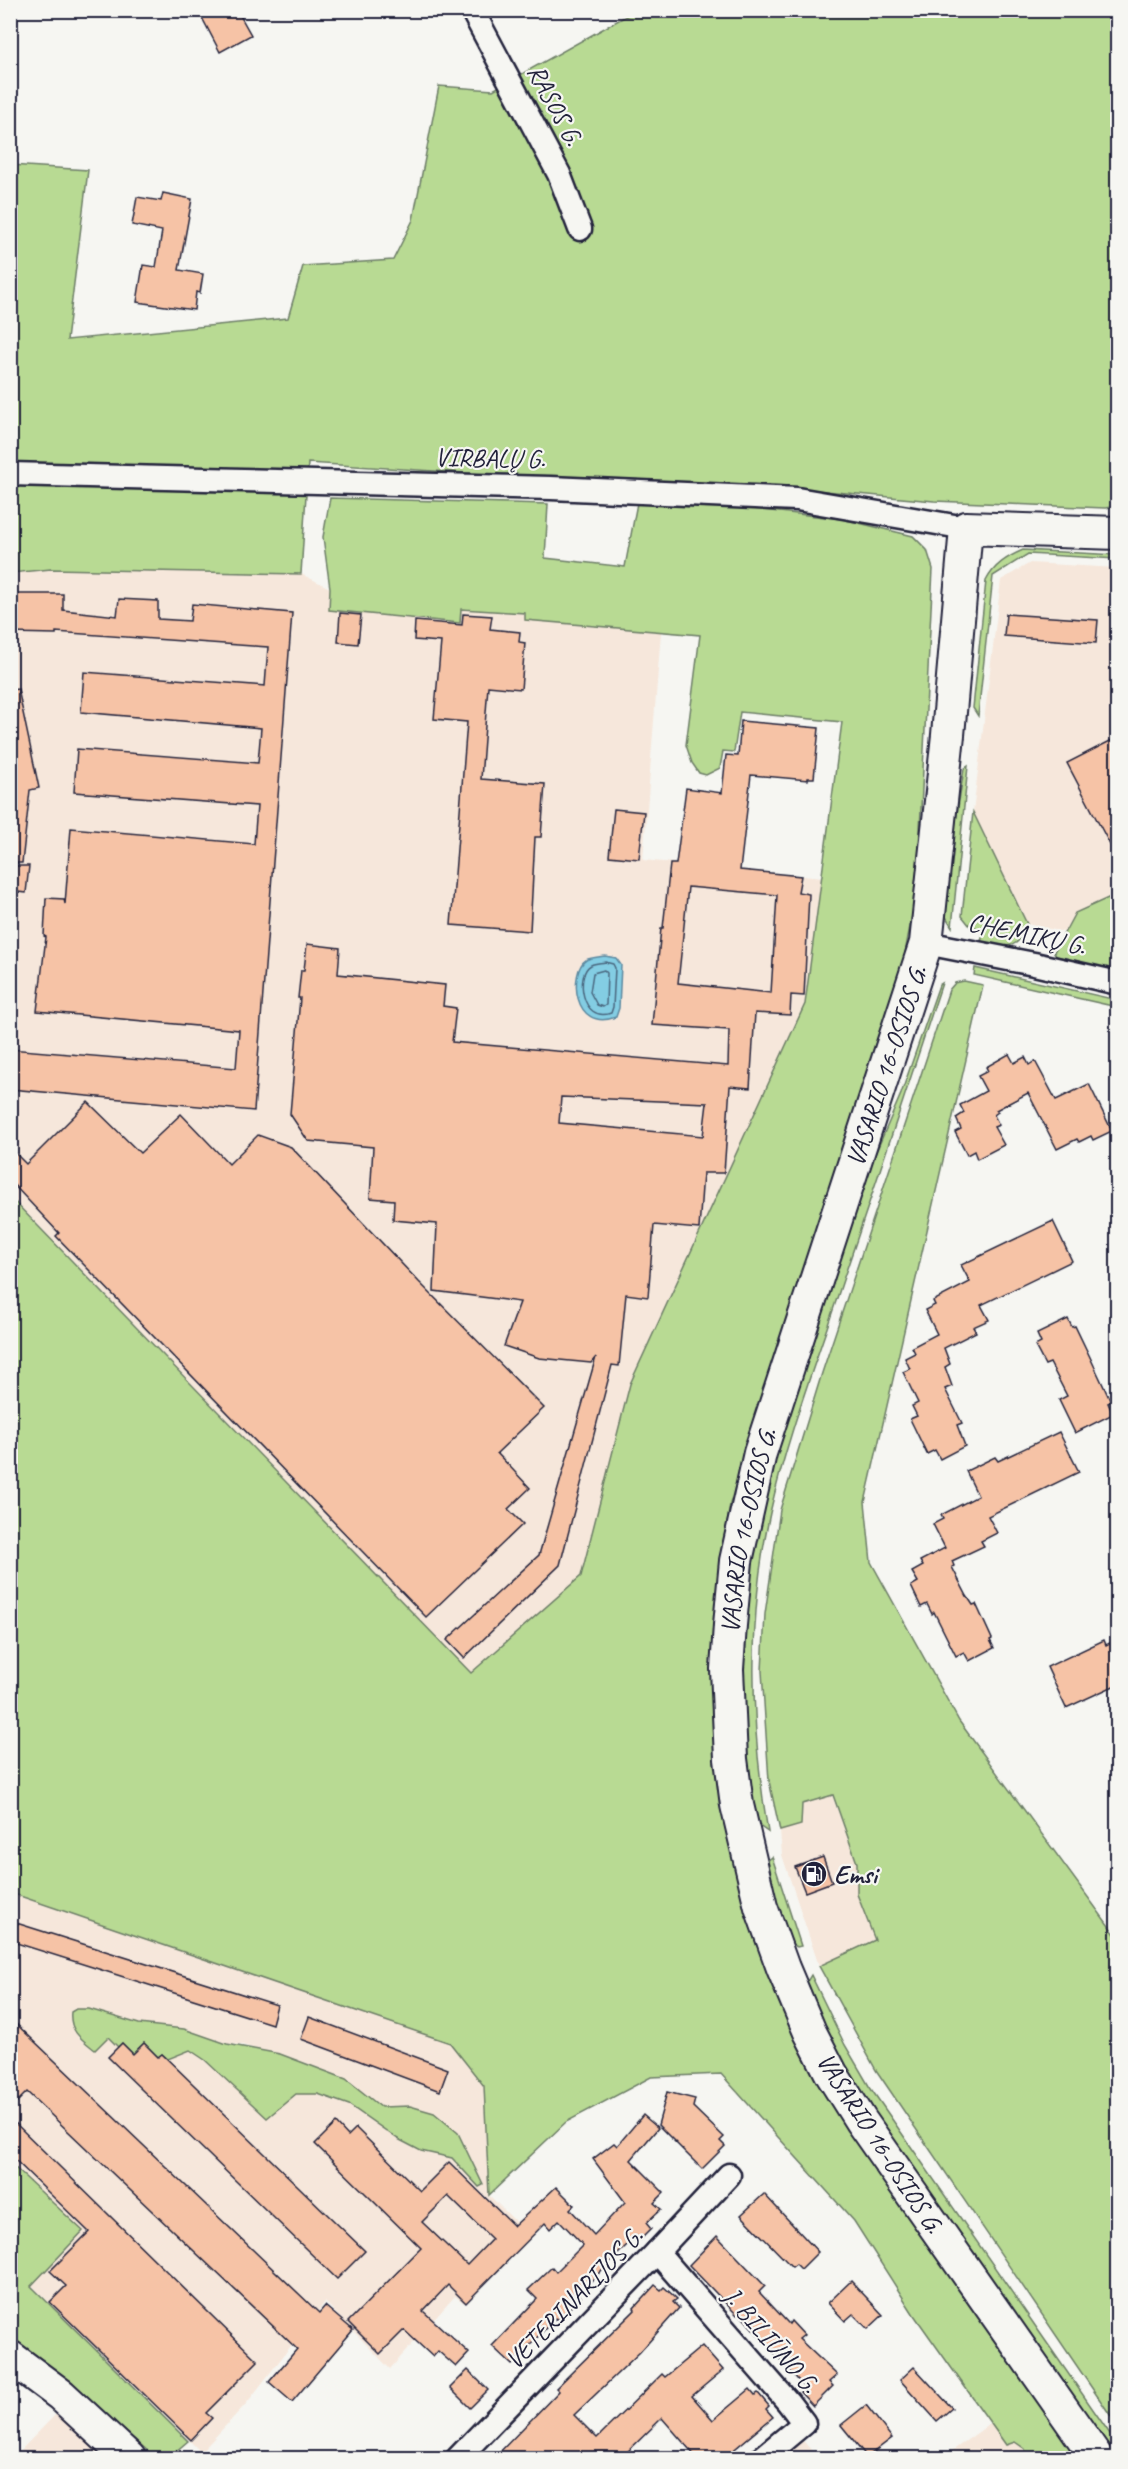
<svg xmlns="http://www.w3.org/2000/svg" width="1128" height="2469" viewBox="0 0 1128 2469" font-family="Caveat,sans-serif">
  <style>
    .built { fill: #f6e7db; fill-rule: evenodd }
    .green { fill: #b8da93; stroke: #6d7e67; stroke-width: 1.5 }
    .water { fill: #83cde3; stroke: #5c89a0; stroke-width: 1.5 }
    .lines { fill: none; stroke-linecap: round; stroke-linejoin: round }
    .shore { stroke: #49667e; stroke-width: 1.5 }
    .building { fill: #f6c3a6; stroke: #22223b; stroke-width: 1.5; fill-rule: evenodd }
    .street-casing { stroke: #22223b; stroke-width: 27 }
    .secondary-casing { stroke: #22223b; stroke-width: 36 }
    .street { stroke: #f6f6f2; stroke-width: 22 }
    .secondary { stroke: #f6f6f2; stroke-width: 32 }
    .labels { text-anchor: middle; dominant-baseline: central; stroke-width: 4.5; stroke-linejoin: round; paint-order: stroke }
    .street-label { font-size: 26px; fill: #22223b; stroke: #f6f6f2 }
    .poi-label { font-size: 26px; font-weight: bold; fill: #22223b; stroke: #f6f6f2; text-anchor: start }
  </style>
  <rect width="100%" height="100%" fill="#f6f6f2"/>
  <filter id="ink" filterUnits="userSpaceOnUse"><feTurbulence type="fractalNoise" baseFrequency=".0167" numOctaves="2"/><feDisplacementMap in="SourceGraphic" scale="12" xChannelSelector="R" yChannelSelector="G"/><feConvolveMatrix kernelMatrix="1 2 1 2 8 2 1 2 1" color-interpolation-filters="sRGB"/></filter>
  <g filter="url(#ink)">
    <g class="built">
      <polygon points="1030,563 1117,568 1117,894 1075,913 1064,932 1027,924 973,812 1001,580"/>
      <polygon points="51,569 301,574 330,588 329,610 460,622 461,609 525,613 526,620 661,632 643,860 823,878 805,1004 630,1384 581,1576 471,1673 11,1197 11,573"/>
      <polygon points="832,1795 857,1863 857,1894 876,1940 819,1966 782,1855 780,1831 801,1825 801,1804"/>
      <path d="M10 1893 450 2043 484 2086 489 2195 528 2234 464 2303 455 2296 390 2369 325 2302 246 2404 201 2452 31 2285 83 2231 11 2163ZM89 2009 139 2024 184 2029 227 2044 243 2045 346 2079 381 2107 410 2106 479 2187 452 2158 421 2151 398 2139 349 2105 318 2094H296L283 2103 190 2050 162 2054 159 2057 144 2043H122L118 2046 108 2037 94 2050 79 2038 70 2021Z"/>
      <polygon points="58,2412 104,2458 13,2458"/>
      <polygon points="991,2423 1006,2445 1015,2442 1025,2449 1027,2458 942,2458"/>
      <polygon points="799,2436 818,2458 772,2458"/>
    </g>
    <g class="green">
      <polygon points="635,11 1117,11 1117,506 1105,508 934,501 792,488 498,475 308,463 301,574 51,569 11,573 10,165 88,170 67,340 288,318 303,266 393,260 413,220 439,86 493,90"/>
      <polygon points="330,498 548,504 545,558 625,567 637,503 753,509 842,519 913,536 927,550 933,569 917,889 901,974 750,1435 730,1504 718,1581 712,1665 756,1932 1080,2458 1027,2458 1025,2449 1015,2442 1006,2445 914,2315 854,2221 721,2074 651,2077 566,2122 489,2195 484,2086 450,2043 11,1893 10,1197 471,1673 581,1576 630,1384 805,1004 842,722 740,712 734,752 723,751 720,768 706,775 699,773 692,763 686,745 700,635 525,620 525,613 461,609 460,623 329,610 330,588 323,537"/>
      <path d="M1023 550 1117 555V559L1028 554 993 576 978 716 973 708 986 581C994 565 1007 557 1023 550Z"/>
      <polygon points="968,766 952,927 942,910 964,769"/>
      <path d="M973 812 1027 924C1018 953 1006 946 981 942L984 929 970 926 962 916Z"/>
      <polygon points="1117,894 1117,971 1056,956 1054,952 1075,913"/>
      <polygon points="975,968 1117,1000 1117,1007 974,975"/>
      <polygon points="964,981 983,985 865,1502 871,1562 959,1721 1117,1937 1117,2425 876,2070 819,1966 875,1940 857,1894 857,1863 833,1795 802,1804 801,1825 780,1831 769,1781 762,1671 765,1614 780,1510 822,1373 949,990 955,983"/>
      <path d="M942 983C909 1082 877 1181 843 1280 818 1357 788 1433 770 1513 747 1619 750 1725 768 1832L755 1823 744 1749 740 1687 747 1572 771 1465 870 1166 901 1094 939 985Z"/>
      <polygon points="772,1857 801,1946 797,1947 786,1940 765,1863"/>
      <polygon points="811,1975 845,2045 869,2086 1117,2444 1117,2458 1114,2458 855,2085 832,2042 806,1983"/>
      <path d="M76 2009H89L139 2024 184 2029 227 2044 280 2054 346 2079 381 2107 410 2106 434 2113 458 2133 483 2185 479 2187 452 2158 421 2151 398 2139 349 2105 318 2094H296L267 2118 205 2060 190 2050 168 2059 162 2054 158 2057 144 2043 133 2054 122 2043 118 2047 108 2037 95 2050C81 2039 69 2031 71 2012Z"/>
      <polygon points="10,2163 83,2231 31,2286 188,2441 168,2458 156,2458 43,2360 11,2337"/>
    </g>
    <path class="water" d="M605 956 616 958 621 965 619 1008 616 1017C572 1033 569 971 586 960 591 957 600 957 605 956Z"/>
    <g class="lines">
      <g class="shore">
        <path d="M605 962 613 964 615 968 613 1007 611 1013C581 1024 575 973 591 965 595 963 601 963 605 962Z"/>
        <polygon points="604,970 607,973 606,1005 603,1007 597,1005 590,992 593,973"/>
      </g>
    </g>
    <g class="building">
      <polygon points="198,10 237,10 251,35 220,52"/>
      <polygon points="163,193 192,199 179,270 203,274 200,293 196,292 194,310 137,302 143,265 156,267 162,231 132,225 137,197 161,201"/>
      <polygon points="10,594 63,594 63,610 117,616 119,599 158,601 158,619 190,621 192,604 292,613 254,1111 10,1089 10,1049 236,1068 239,1030 37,1011 46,937 44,936 46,898 64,899 65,904 71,828 254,844 257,806 74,792 77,749 258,763 261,728 81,712 84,672 265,686 268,647 56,632 56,634 10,633"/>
      <polygon points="340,613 361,615 358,644 338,642"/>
      <polygon points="463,614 492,616 490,629 520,632 519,642 525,643 521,689 488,686 481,779 545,784 541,837 535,837 530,931 451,925 467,722 434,719 441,642 414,640 415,621 462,625"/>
      <polygon points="1006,614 1098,620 1096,643 1004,636"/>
      <polygon points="18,689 39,788 30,790 22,863 10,863 10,690"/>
      <path d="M741 721 819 728 814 778H808V780L751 775 740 870 801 876 798 892 809 894 804 996 791 995 790 1015 755 1013 750 1088 730 1086 724 1173H703L699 1229 654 1225 648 1297 626 1294 619 1366 612 1365 560 1565 464 1658 447 1640 539 1555 596 1357 591 1363 539 1358 504 1346 520 1302 434 1291 437 1224 393 1220 394 1200 370 1198 373 1147 308 1141 290 1114 300 998H298L301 970H304L307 944 340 948 338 974 445 985 443 1006 456 1008 452 1042 728 1066 729 1030 652 1025 661 928H663L670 864H676L686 788 722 793 726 755 738 756ZM688 887 777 895 771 993 678 983ZM561 1097 707 1103 703 1136 559 1123Z"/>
      <polygon points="1118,737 1118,860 1067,763"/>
      <polygon points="614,809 644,812 639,859 609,856"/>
      <polygon points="10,866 29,866 26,893 10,891"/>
      <polygon points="1009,1054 1014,1063 1025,1057 1029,1065 1035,1061 1056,1100 1089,1084 1112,1131 1093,1140 1091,1136 1079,1142 1077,1139 1057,1149 1028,1093 996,1110 998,1112 994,1115 999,1125 994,1127 1004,1145 977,1159 974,1151 967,1155 955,1132 961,1129 956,1118 964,1113 960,1105 986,1091 978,1076 988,1071 986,1067"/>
      <polygon points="88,1102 140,1153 181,1114 229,1164 258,1135 291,1147 419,1282 544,1408 497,1453 530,1488 508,1509 523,1524 426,1617 56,1236 59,1233 10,1181 10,1148 26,1164"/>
      <polygon points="1053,1221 1072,1261 981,1305 989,1320 973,1327 976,1332 944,1348 950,1364 945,1367 952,1386 945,1389 962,1423 957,1425 965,1446 940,1459 935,1450 927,1454 910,1419 917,1416 912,1406 918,1403 903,1372 910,1369 905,1358 915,1353 912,1347 937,1334 925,1310 935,1305 933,1301 970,1282 961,1265"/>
      <polygon points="1068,1319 1072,1327 1075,1326 1089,1355 1111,1402 1108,1403 1113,1414 1075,1433 1059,1400 1067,1396 1050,1363 1045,1365 1035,1346 1041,1343 1037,1334"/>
      <polygon points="1059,1432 1079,1472 988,1516 997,1533 981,1541 984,1546 952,1561 954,1566 952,1567 967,1596 973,1605 976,1604 992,1639 990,1640 994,1648 969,1661 964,1652 956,1656 934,1612 932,1614 927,1604 921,1607 911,1586 918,1582 912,1572 923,1566 920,1561 945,1548 933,1524 943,1519 941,1515 978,1496 966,1471 995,1457 998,1461"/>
      <polygon points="1118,1639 1118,1684 1066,1708 1047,1667 1104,1640 1106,1645"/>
      <polygon points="823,1857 832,1882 805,1892 795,1867"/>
      <polygon points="10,1921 277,2005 272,2024 10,1941"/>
      <polygon points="309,2017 448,2069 440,2091 301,2039"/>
      <polygon points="10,2018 319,2313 325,2306 353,2330 292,2402 269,2382 297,2349 27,2092 10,2109"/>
      <polygon points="122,2043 133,2054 144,2043 158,2057 162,2054 365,2251 337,2279 108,2057"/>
      <polygon points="667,2092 695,2099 693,2107 724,2137 720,2141 725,2146 702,2169 658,2125"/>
      <path d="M643 2115 658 2128 631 2160 664 2193 654 2203 661 2209 646 2223 651 2229 640 2240 636 2236 578 2294 581 2297 557 2320 555 2318 512 2365 492 2346 537 2299 528 2290 552 2267 556 2272 583 2245 559 2220 550 2229 545 2223 466 2303 448 2285 423 2311 469 2353 456 2367 438 2351 433 2357 404 2330 380 2354 348 2322 421 2248 315 2144 336 2123 348 2136 356 2128 420 2191 449 2162 514 2226 556 2187 574 2205 570 2209 594 2235 625 2202 593 2159 614 2143 617 2146ZM448 2196 492 2239 467 2265 422 2222Z"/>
      <polygon points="10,2118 258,2361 206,2413 212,2418 191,2440 50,2302 66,2286 50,2271 89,2232 10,2155"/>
      <polygon points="764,2194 818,2252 801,2269 796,2264 792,2267 741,2215"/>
      <polygon points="717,2236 765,2286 759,2292 789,2324 791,2321 804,2335 799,2339 837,2375 829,2382 833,2386 813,2406 800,2392 805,2388 798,2380 739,2313 737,2315 689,2265"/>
      <polygon points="851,2281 883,2315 868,2329 853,2314 845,2321 828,2303"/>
      <polygon points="655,2285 661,2290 664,2287 677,2299 673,2302 679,2308 640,2352 574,2415 597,2438 662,2374 665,2377 702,2346 723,2370 692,2396 713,2420 750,2389 755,2395 758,2393 769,2406 766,2409 773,2417 724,2458 697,2458 662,2418 621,2458 494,2458 559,2391 556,2388 635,2310 634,2308"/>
      <polygon points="914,2367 952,2408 937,2421 900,2380"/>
      <polygon points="468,2370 488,2390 470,2408 450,2388"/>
      <polygon points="866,2405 892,2438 867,2457 841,2425"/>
    </g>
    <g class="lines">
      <g class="street-casing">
        <g id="street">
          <polyline points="472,10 559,174 580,229"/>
          <polyline points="10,474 551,488 797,499 966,528"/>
          <polyline points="926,943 1034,964 1118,983"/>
          <polyline points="657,2252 788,2402 804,2423 762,2458"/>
          <polyline points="458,2458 657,2252 729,2175"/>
        </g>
      </g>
      <g class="secondary-casing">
        <g id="secondary">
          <polyline points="10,2357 61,2395 129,2458"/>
          <path id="s1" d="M1097 2458 861 2121 831 2073 810 2032 783 1968 761 1907 737 1805 731 1759 727 1669 730 1625 736 1561 760 1453 926 943 948 735 966 528 1118 533"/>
        </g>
      </g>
      <use href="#street" class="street"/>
      <use href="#secondary" class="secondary"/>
    </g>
  </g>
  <defs>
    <g id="fuel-disc" transform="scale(1.35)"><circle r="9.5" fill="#22223b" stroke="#f6f6f2"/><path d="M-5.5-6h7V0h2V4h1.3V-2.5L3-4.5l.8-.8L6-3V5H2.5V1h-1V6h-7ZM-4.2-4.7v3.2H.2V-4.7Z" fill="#fff"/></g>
  </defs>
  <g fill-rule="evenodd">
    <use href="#fuel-disc" x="814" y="1874"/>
  </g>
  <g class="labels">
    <g class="street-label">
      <text transform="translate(555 105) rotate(62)">RASOS G.</text>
      <text transform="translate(490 458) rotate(1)">VIRBALŲ G.</text>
      <text transform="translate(1027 934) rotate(12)">CHEMIKŲ G.</text>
      <text stroke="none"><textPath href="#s1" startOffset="1516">VASARIO 16-OSIOS G.</textPath></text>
      <text stroke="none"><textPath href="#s1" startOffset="1030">VASARIO 16-OSIOS G.</textPath></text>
      <text transform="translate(880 2143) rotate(57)">VASARIO 16-OSIOS G.</text>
      <text transform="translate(574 2298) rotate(-46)">VETERINARIJOS G.</text>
      <text transform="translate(771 2340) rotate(49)">J. BILIŪNO G.</text>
    </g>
    <g class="poi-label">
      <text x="834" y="1874">Emsi</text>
    </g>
  </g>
  <rect width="1128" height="2469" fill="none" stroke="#f6f6f2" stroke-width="36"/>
  <rect x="18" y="18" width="1092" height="2433" fill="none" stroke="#22223b" stroke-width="2" filter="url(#ink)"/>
</svg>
